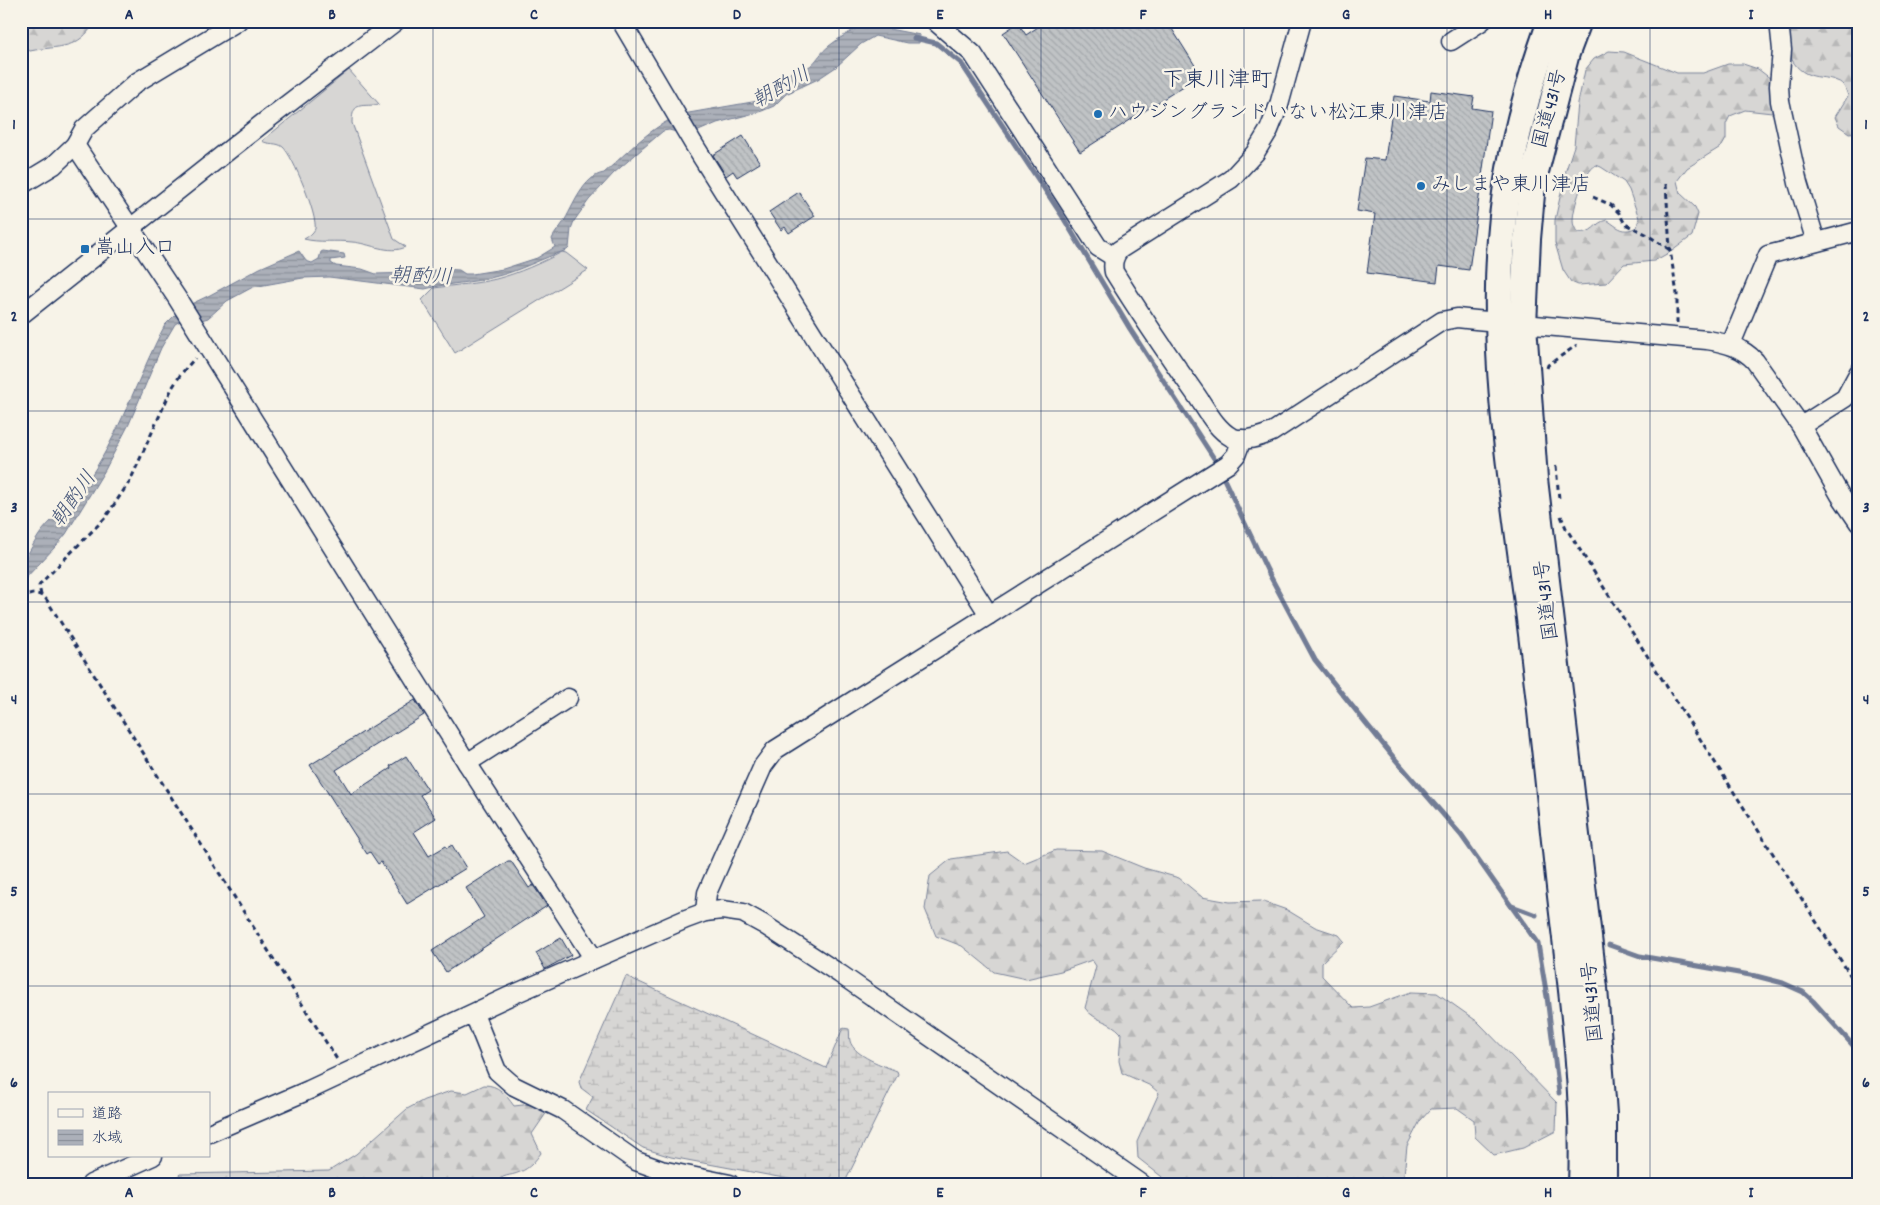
<svg xmlns="http://www.w3.org/2000/svg" width="1880" height="1205" viewBox="0 0 1880 1205" font-family="Dekko,'Klee One',sans-serif">
  <style>
    .grass { fill: #d7d6d4; stroke: #798299 }
    .forest { fill: url(#forest-firs); stroke: #798299; fill-rule: evenodd }
    .wetland { fill: url(#wetland-marsh); stroke: #798299 }
    .water { fill: url(#water-rules); stroke: #727c95 }
    .lines { fill: none; stroke-linecap: round; stroke-linejoin: round }
    .stream { stroke: #727c95; stroke-width: 5 }
    .building { fill: url(#building-back-hatch); stroke: #1b2f5e }
    .minor-casing { stroke: #1b2f5e; stroke-width: 21 }
    .highway-casing { stroke: #1b2f5e; stroke-width: 30 }
    .path { stroke: #1b2f5e; stroke-width: 3; stroke-dasharray: 5 4; stroke-linecap: butt }
    .minor { stroke: #f7f3e8; stroke-width: 18 }
    .highway { stroke: #f7f3e8; stroke-width: 26 }
    .grid { fill: none; stroke: #1b2f5e; stroke-width: 1; stroke-opacity: 0.55 }
    .poi-dot { fill: #1f6fb2; stroke: #f7f3e8; stroke-width: 2 }
    .labels { text-anchor: middle; dominant-baseline: central; stroke-width: 5; stroke-linejoin: round; paint-order: stroke }
    .street-label { font-size: 20px; fill: #1b2f5e; stroke: #f7f3e8 }
    .poi-label { font-size: 20px; fill: #1b2f5e; stroke: #f7f3e8; text-anchor: start }
    .water-label { font-size: 21px; font-style: italic; fill: #465679; stroke: #f7f3e8 }
    .quarter-label { font-size: 22px; fill: #1b2f5e; stroke: #f7f3e8 }
    .neatline { fill: none; stroke: #1b2f5e; stroke-width: 2 }
    .grid-label { font-size: 16px; text-anchor: middle; font-weight: bold; fill: #1b2f5e }
  </style>
  <defs>
    <pattern id="forest-firs" width="22" height="20" patternUnits="userSpaceOnUse" patternTransform="scale(1.25)"><rect width="22" height="20" fill="#d7d6d4"/><path d="M5 1l3.5 6h-7zM16 11l3.5 6h-7z" fill="#b8b8b8"/></pattern>
    <pattern id="wetland-marsh" width="20" height="14" patternUnits="userSpaceOnUse" patternTransform="scale(1.25)"><rect width="20" height="14" fill="#d7d6d4"/><path d="M1 5h8M5 5V1M11 12h8M15 12V8" fill="none" stroke="#b8b8b8"/></pattern>
    <pattern id="water-rules" width="6" height="5" patternUnits="userSpaceOnUse" patternTransform="scale(1.25)"><rect width="6" height="5" fill="#acb0b9"/><path d="M0 2.5h6" fill="none" stroke="#8b909a"/></pattern>
    <pattern id="building-back-hatch" width="6" height="6" patternUnits="userSpaceOnUse" patternTransform="scale(1.25)"><rect width="6" height="6" fill="#c0c3c5"/><path d="M-1 5l2 2M0 0l6 6M5-1l2 2" fill="none" stroke="#a4a8ac"/></pattern>
  </defs>
  <rect width="100%" height="100%" fill="#f7f3e8"/>
  <filter id="ink" filterUnits="userSpaceOnUse"><feTurbulence type="fractalNoise" baseFrequency=".02" numOctaves="2"/><feDisplacementMap in="SourceGraphic" scale="10" xChannelSelector="R" yChannelSelector="G"/><feConvolveMatrix kernelMatrix="1 2 1 2 8 2 1 2 1" color-interpolation-filters="sRGB"/></filter>
  <g filter="url(#ink)">
    <g class="grass">
      <path d="M349 70 379 104C364 108 352 99 352 123L394 239 406 247C389 255 369 243 352 242 336 240 319 243 304 239 308 237 313 233 315 229 318 216 293 156 283 147 277 142 268 145 262 141Z"/>
      <path d="M562 252 566 253 588 270 455 353 422 300 434 288C455 285 476 284 496 279 519 273 541 263 562 252Z"/>
    </g>
    <g class="forest">
      <path d="M24 21H95C79 51 59 45 30 51L21 45V27Z"/>
      <path d="M1788 21H1859V132L1849 133 1839 126 1835 117 1848 96C1846 90 1844 83 1837 81 1829 77 1818 78 1810 75 1788 68 1783 40 1788 21Z"/>
      <path d="M1609 51 1624 52 1677 73H1703L1728 64H1743L1758 69 1771 79 1777 108 1772 113 1745 110 1730 116 1726 124V139L1722 146 1687 168 1677 181 1680 193 1695 207 1698 214 1692 236 1672 251 1654 261 1624 264 1606 283 1578 285 1571 282 1563 270 1555 243V220L1566 170 1574 146 1578 103 1585 70 1594 59ZM1596 165 1601 167 1624 182 1629 190 1639 218 1637 227C1623 234 1619 228 1607 220 1594 222 1594 235 1577 232 1575 228 1573 225 1573 221 1573 207 1584 172 1596 165Z"/>
      <path d="M1056 850 1102 851 1144 868 1179 878 1202 897 1230 902 1261 901 1287 910 1315 927 1339 935 1344 941 1322 962V976L1353 1008 1369 1007 1411 992 1437 993 1478 1022 1557 1103 1556 1131 1523 1148 1494 1155 1475 1137 1474 1120 1457 1108 1431 1109 1420 1121 1407 1146 1404 1175 1411 1184H1171L1138 1158 1137 1142 1159 1093 1151 1086 1122 1073 1119 1061 1121 1033C1110 1020 1095 1022 1085 1008L1096 966 1092 960 1061 971 1026 979 994 972 962 946 936 936 925 909 930 876 951 859 1007 851 1024 863Z"/>
      <path d="M484 1085C499 1085 505 1094 514 1106L532 1104 542 1106 547 1112 532 1134 541 1153C535 1161 530 1168 520 1172 509 1177 504 1173 495 1184H169L180 1174 329 1171 356 1154 407 1109 424 1100 451 1091 467 1093Z"/>
    </g>
    <path class="wetland" d="M626 976 826 1068 843 1028 849 1029C850 1033 849 1037 850 1041 854 1056 884 1066 897 1071L898 1074 844 1184H816L671 1157 643 1148 586 1110 593 1097 581 1088 579 1082Z"/>
    <path class="water" d="M870 21H884L879 25V27L920 35 919 43H907L875 36 861 44 836 67 818 79 786 94 774 106 762 111 717 123 694 133H680L669 130 663 131 614 173 589 200 574 221 571 229 569 248 567 250C542 258 520 271 494 277 472 283 448 283 425 289L329 277 303 278 253 287 227 301 208 318 198 321 182 320 175 324 161 348 129 424 105 470 66 534 56 546 21 583V563C30 553 34 541 42 531 55 515 72 503 84 486 119 437 137 378 165 325L174 316 189 305 210 295 260 268 299 251 306 261 312 263 319 259 321 252 323 251 344 254 345 258 331 260V263L336 266 362 269 376 274 413 273 443 269 459 270 465 274H472L503 269 537 258 555 247 552 239C555 232 559 229 563 223 573 207 583 176 604 173 628 152 652 125 683 114L758 101 770 93 792 71C818 68 812 60 829 46 841 36 856 29 870 21Z"/>
    <g class="lines">
      <g class="stream">
        <polyline points="914,38 936,43 961,63 1061,214 1130,329 1215,460 1267,570 1315,660 1395,759 1461,835 1538,944 1547,997 1559,1093"/>
        <polyline points="1512,906 1536,915"/>
        <polyline points="1609,945 1640,956 1756,976 1783,983 1803,992 1813,1001 1859,1052"/>
        <polyline points="1622,1182 1628,1184"/>
      </g>
    </g>
    <g class="building">
      <polygon points="1047,21 1167,21 1201,75 1080,152 1003,33 1018,23 1026,35"/>
      <polygon points="1431,91 1474,97 1472,108 1491,111 1469,270 1439,266 1437,282 1367,273 1375,214 1357,211 1365,158 1385,160 1394,96 1430,101"/>
      <polygon points="743,136 760,163 737,177 733,171 726,176 713,155"/>
      <polygon points="799,192 815,216 789,233 785,227 781,230 769,212"/>
      <polygon points="415,700 424,715 336,770 351,794 391,768 390,766 406,756 428,790 420,795 436,818 414,832 429,856 446,846 447,848 452,845 466,868 407,904 381,862 378,864 370,852 367,854 310,765"/>
      <polygon points="508,861 511,861 529,888 533,885 547,906 446,972 432,951 484,917 466,888"/>
      <polygon points="561,938 571,955 545,969 536,953"/>
    </g>
    <g class="lines">
      <g class="minor-casing">
        <g id="minor">
          <polyline points="621,21 693,143 989,615"/>
          <path d="M1302 21 1279 105 1269 130 1255 153 1231 179 1119 250C1114 257 1112 263 1114 272 1140 314 1168 355 1197 396 1206 409 1216 429 1231 437 1244 443 1260 437 1272 432L1442 321 1457 318 1476 320 1707 340C1726 343 1742 347 1755 361L1801 426 1840 495 1859 523"/>
          <polyline points="1779,21 1782,50 1779,86 1780,101 1798,183 1816,242"/>
          <polyline points="936,22 973,54 1098,247 1114,257"/>
          <polyline points="1451,41 1482,21"/>
          <polyline points="75,145 177,298 467,763 594,959"/>
          <polyline points="21,185 54,165 75,145 84,129 137,82 238,21"/>
          <polyline points="21,315 263,123 396,21"/>
          <polyline points="1731,344 1768,255 1859,231"/>
          <polyline points="1801,426 1845,398 1859,372"/>
          <polyline points="467,763 568,698"/>
          <polyline points="705,912 707,893 763,766 775,750 1228,464 1236,455 1242,439"/>
          <polyline points="474,1014 497,1071 514,1086 563,1110 636,1161 661,1170 730,1184"/>
          <polyline points="209,1133 309,1090 512,995 686,919 705,912 722,910 743,913 763,924 840,974 1142,1184"/>
          <polyline points="91,1184 153,1156"/>
        </g>
      </g>
      <g class="highway-casing">
        <g id="highway">
          <path d="M1551 21C1526 91 1506 165 1501 239 1492 361 1512 482 1528 603 1541 700 1550 798 1561 896 1572 991 1586 1088 1582 1184"/>
          <polyline points="1578,21 1566,53 1532,183 1527,239 1523,325 1534,479 1594,988 1603,1114 1603,1184"/>
        </g>
      </g>
      <g class="path">
        <polyline points="1666,184 1670,250 1677,294 1677,323"/>
        <polyline points="1593,197 1611,205 1619,213 1625,224 1646,234 1670,250"/>
        <polyline points="1547,368 1548,365 1577,345"/>
        <polyline points="1556,466 1559,499"/>
        <polyline points="1561,516 1566,528 1859,989"/>
        <polyline points="41,595 39,586 41,583 105,518 130,481 172,388 181,374 195,358"/>
        <path d="M21 600C30 593 37 591 46 599L338 1061"/>
      </g>
      <use href="#minor" class="minor"/>
      <use href="#highway" class="highway"/>
    </g>
  </g>
  <path class="grid" d="M230 21V1184M433 21V1184M636 21V1184M839 21V1184M1041 21V1184M1244 21V1184M1447 21V1184M1650 21V1184M21 219H1859M21 411H1859M21 602H1859M21 794H1859M21 986H1859"/>
  <g class="poi-dot">
    <circle cx="1098" cy="114" r="5"/>
    <circle cx="1421" cy="186" r="5"/>
    <rect x="80" y="244" width="10" height="10" rx="2.5"/>
  </g>
  <g class="labels">
    <g class="street-label">
      <text transform="translate(1551 109) rotate(-75)">国道431号</text>
      <text transform="translate(1548 600) rotate(-97)">国道431号</text>
      <text transform="translate(1594 1002) rotate(-95)">国道431号</text>
    </g>
    <g class="poi-label">
      <text x="1108" y="114">ハウジングランドいない松江東川津店</text>
      <text x="1431" y="186">みしまや東川津店</text>
      <text x="95" y="249">嵩山入口</text>
    </g>
    <g class="water-label">
      <text transform="translate(782 89) rotate(-29)">朝酌川</text>
      <text transform="translate(421 278) rotate(2)">朝酌川</text>
      <text transform="translate(75 500) rotate(-55)">朝酌川</text>
    </g>
    <g class="quarter-label">
      <text x="1217" y="81">下東川津町</text>
    </g>
  </g>
  <rect width="1880" height="1205" fill="none" stroke="#f7f3e8" stroke-width="55"/>
  <rect x="48" y="1092" width="162" height="65" fill="#f7f3e8" stroke="#9fa5b1"/>
  <rect x="58" y="1109" width="25" height="8" fill="#f7f3e8" stroke="#9fa5b1"/>
  <text x="92" y="1118" font-size="15" fill="#1b2f5e">道路</text>
  <rect x="58" y="1130" width="25" height="15" fill="url(#water-rules)" stroke="#9fa5b1"/>
  <text x="92" y="1142" font-size="15" fill="#1b2f5e">水域</text>
  <rect x="28" y="28" width="1824" height="1150" class="neatline"/>
  <g class="grid-label">
    <text x="129" y="19">A</text>
    <text x="332" y="19">B</text>
    <text x="534" y="19">C</text>
    <text x="737" y="19">D</text>
    <text x="940" y="19">E</text>
    <text x="1143" y="19">F</text>
    <text x="1346" y="19">G</text>
    <text x="1548" y="19">H</text>
    <text x="1751" y="19">I</text>
    <text x="14" y="129">1</text>
    <text x="1866" y="129">1</text>
    <text x="14" y="321">2</text>
    <text x="1866" y="321">2</text>
    <text x="14" y="512">3</text>
    <text x="1866" y="512">3</text>
    <text x="14" y="704">4</text>
    <text x="1866" y="704">4</text>
    <text x="14" y="896">5</text>
    <text x="1866" y="896">5</text>
    <text x="14" y="1087">6</text>
    <text x="1866" y="1087">6</text>
    <text x="129" y="1197">A</text>
    <text x="332" y="1197">B</text>
    <text x="534" y="1197">C</text>
    <text x="737" y="1197">D</text>
    <text x="940" y="1197">E</text>
    <text x="1143" y="1197">F</text>
    <text x="1346" y="1197">G</text>
    <text x="1548" y="1197">H</text>
    <text x="1751" y="1197">I</text>
  </g>
</svg>
